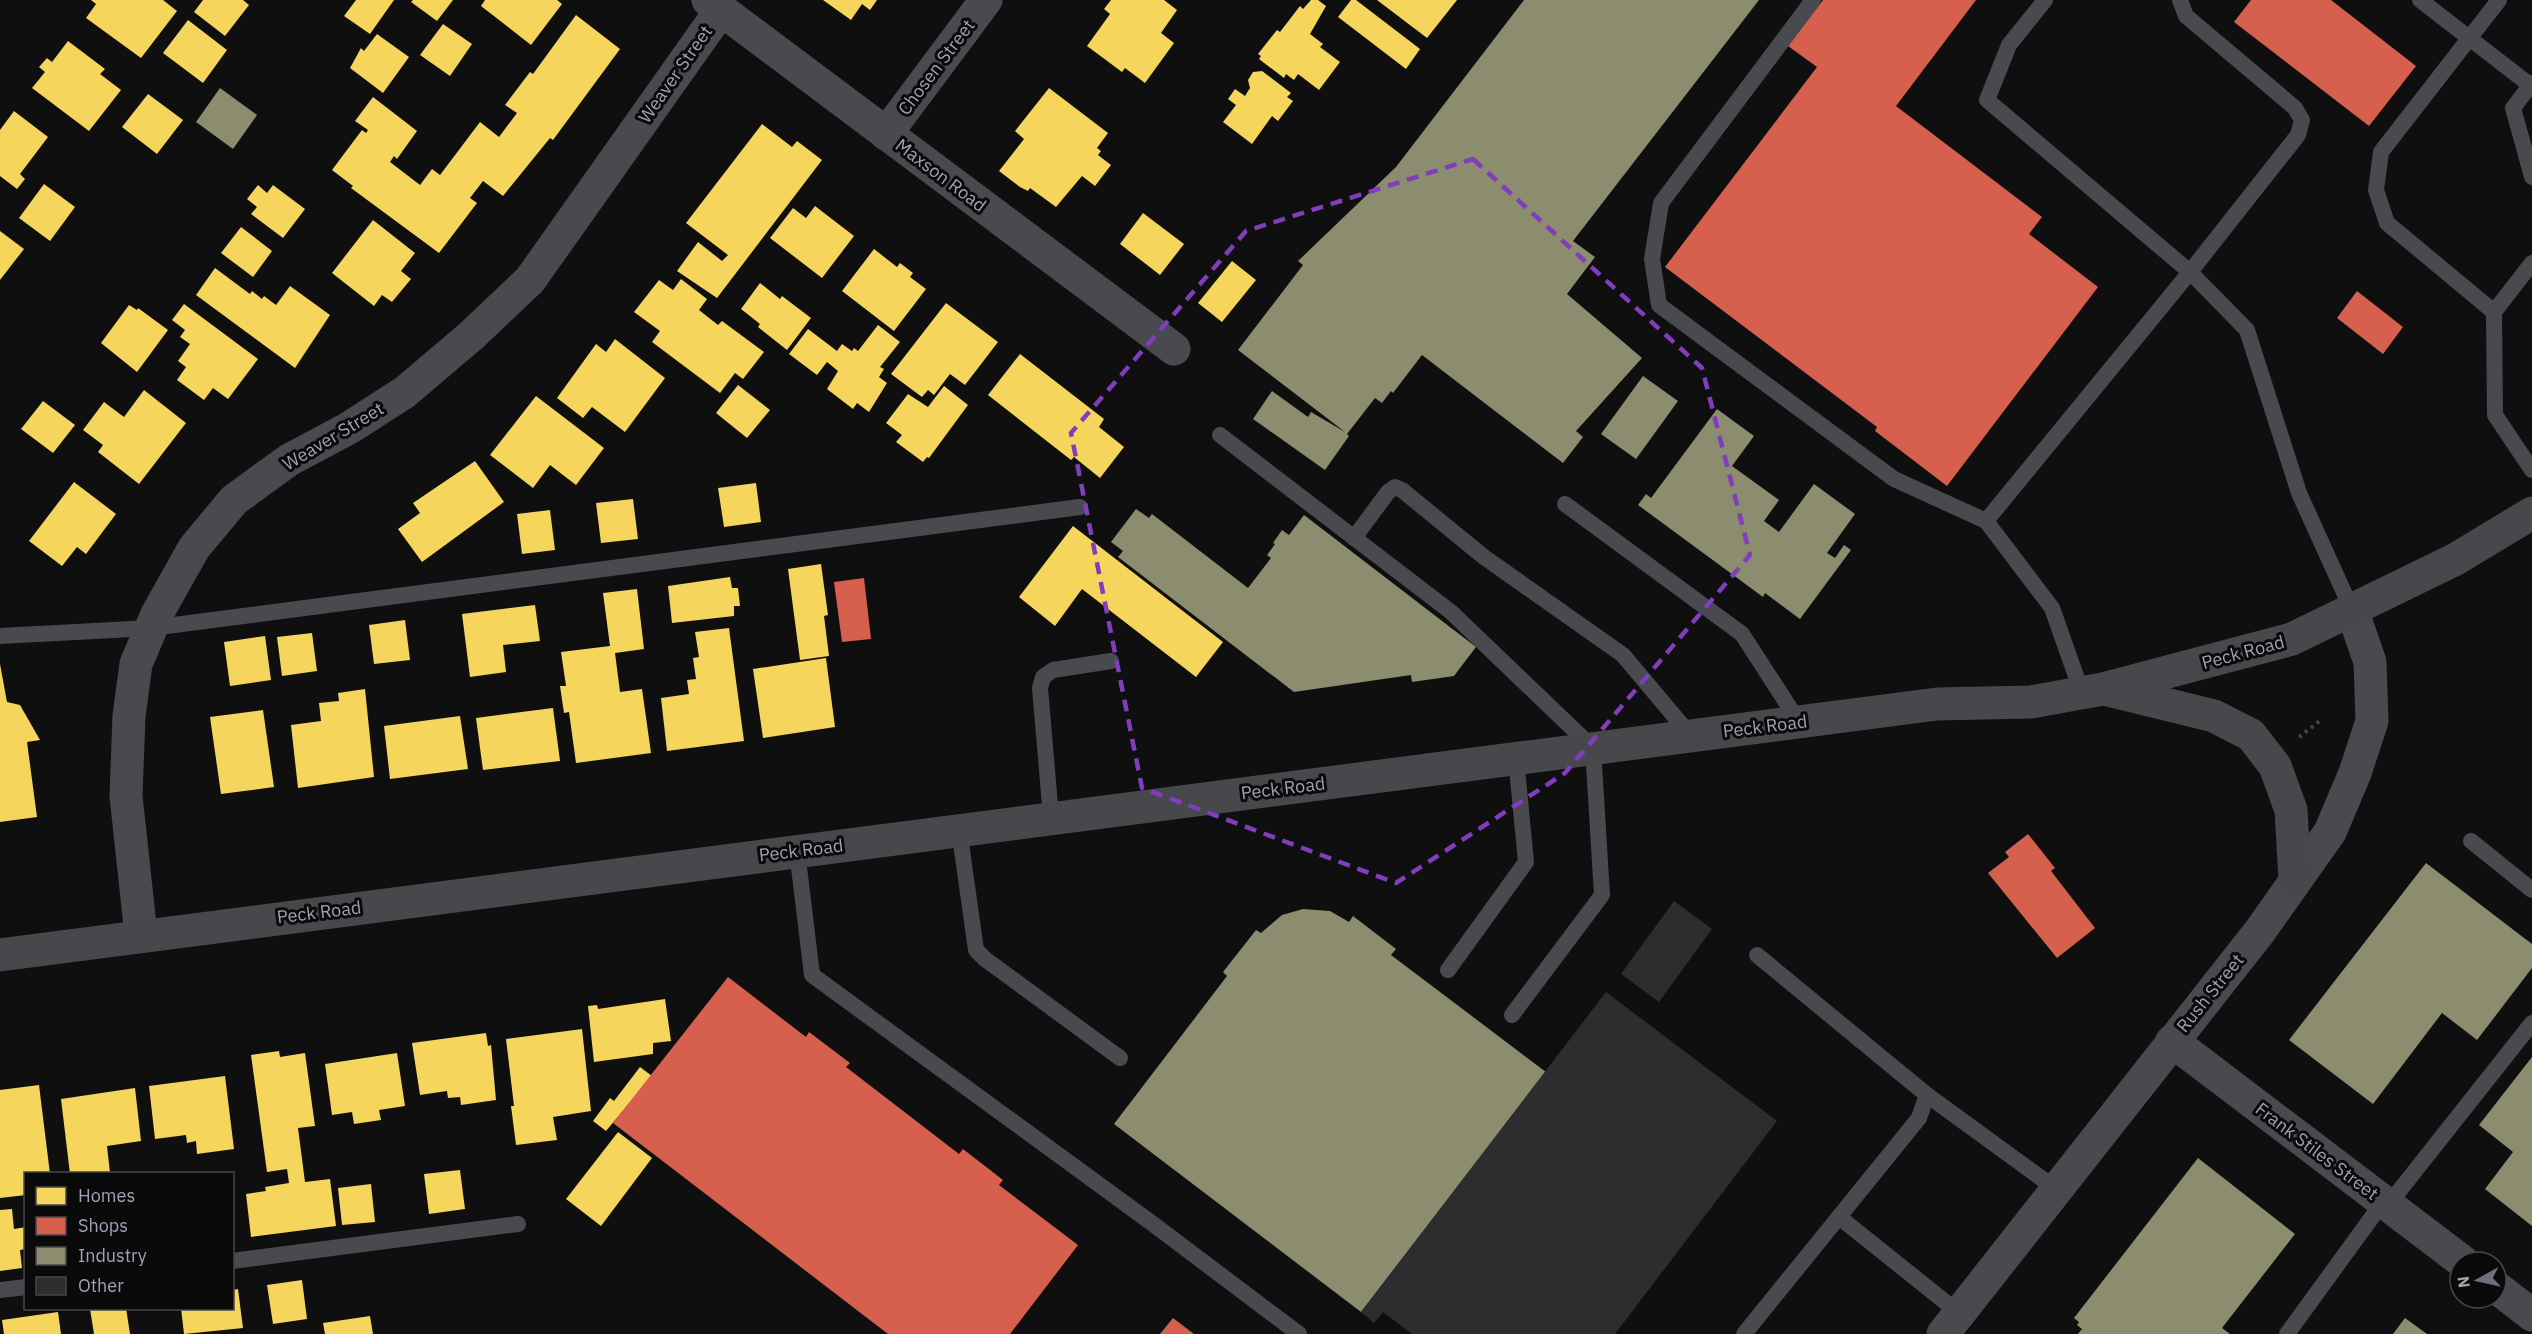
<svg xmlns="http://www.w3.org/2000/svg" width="2532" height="1334" viewBox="0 0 2532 1334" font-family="'IBM Plex Sans',sans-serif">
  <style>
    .homes { fill: #f6d55c }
    .shops { fill: #d6604d }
    .industry { fill: #8c8c6e }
    .building { fill: #2d2d2f }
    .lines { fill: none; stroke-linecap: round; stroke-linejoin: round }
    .path { stroke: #45454a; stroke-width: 4; stroke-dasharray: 3 4.5; stroke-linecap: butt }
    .service { stroke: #494a4f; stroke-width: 16 }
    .minor { stroke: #494a4f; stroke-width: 33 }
    .tertiary { stroke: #494a4f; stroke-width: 33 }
    .secondary { stroke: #47484c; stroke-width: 33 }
    .marked { fill: none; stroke: #803ebd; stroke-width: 4.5; stroke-dasharray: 12 8; stroke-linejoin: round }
    .labels { text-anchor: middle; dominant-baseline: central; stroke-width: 6; stroke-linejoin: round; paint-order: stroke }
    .street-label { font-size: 18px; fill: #9fa3b2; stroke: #0a0a0b }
  </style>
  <rect width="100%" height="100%" fill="#0f0f10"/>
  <g class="homes">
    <polygon points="91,0 163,0 177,11 141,58 86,18 96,4"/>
    <polygon points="203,0 243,0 249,5 225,36 194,12"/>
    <polygon points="356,0 394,0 370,34 344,16"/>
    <polygon points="413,0 453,0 437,21 411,2"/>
    <polygon points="485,0 557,0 562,4 531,45 481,6"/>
    <polygon points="823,0 877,0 870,10 862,4 851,20"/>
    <polygon points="1111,0 1164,0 1177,10 1161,33 1174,43 1145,83 1125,68 1122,72 1087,46 1110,14 1104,9"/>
    <polygon points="1311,0 1318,0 1326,6 1310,34 1323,44 1320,47 1340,62 1319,90 1298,74 1294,80 1286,74 1284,78 1259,59 1261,56 1258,54 1277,30 1280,32 1300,6 1303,9"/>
    <polygon points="1351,0 1356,0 1420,49 1406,69 1338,17"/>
    <polygon points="1377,0 1457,0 1427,38"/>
    <polygon points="576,15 620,49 553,140 550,138 503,196 483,181 470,198 477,203 439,253 351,188 353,186 332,170 362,130 366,133 368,130 355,121 373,97 417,131 397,159 394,156 390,162 420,185 432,169 440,175 480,122 499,137 517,113 505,105 530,72 533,74"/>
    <polygon points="188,20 227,50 203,83 163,53"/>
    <polygon points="443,24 472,44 450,76 420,55"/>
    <polygon points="377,34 409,57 383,93 350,68 361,48 364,51"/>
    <polygon points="68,41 105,69 100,74 121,90 89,131 32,88 45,72 39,67 47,58 52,62"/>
    <polygon points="1262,71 1291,93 1287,97 1293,101 1278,121 1272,116 1252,144 1223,122 1236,105 1228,99 1235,89 1245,96 1250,88 1248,80 1253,72"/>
    <polygon points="1049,88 1108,133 1097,148 1101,151 1098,155 1111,165 1095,186 1082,176 1056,207 1030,188 1028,191 1020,187 999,171 1024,139 1015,131"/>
    <polygon points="148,94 183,120 157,154 122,127"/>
    <polygon points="14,111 48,137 20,174 25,179 17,189 0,176 0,130"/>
    <polygon points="762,124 792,147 797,141 822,160 717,298 677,271 698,242 722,261 728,255 686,223"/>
    <polygon points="44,184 75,207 50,241 19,218"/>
    <polygon points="258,185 267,193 273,185 305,209 283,238 251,214 257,207 247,199"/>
    <polygon points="815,206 854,236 822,278 770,238 793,208 806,218"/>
    <polygon points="1143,213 1184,244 1160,275 1120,244"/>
    <polygon points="373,220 415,253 401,271 411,279 392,302 382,295 374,306 332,273"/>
    <polygon points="241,227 272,251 253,277 221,253"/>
    <polygon points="0,231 24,249 0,280"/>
    <polygon points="874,249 897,267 900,263 913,273 910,277 926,289 894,331 842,291"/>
    <polygon points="1232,261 1256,280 1222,322 1198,303"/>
    <polygon points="215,268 250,294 252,291 262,299 264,296 276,305 290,286 330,315 295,368 196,295"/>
    <polygon points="681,279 707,299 699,310 718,325 722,321 764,352 743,379 735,373 720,393 652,342 660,331 634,312 659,280 673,290"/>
    <polygon points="760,283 780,299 782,296 811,318 787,350 758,327 760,324 741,309"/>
    <polygon points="946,303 998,342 965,385 950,374 934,395 928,390 922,397 891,374"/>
    <polygon points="184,304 258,359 228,399 213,388 204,400 177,380 186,367 178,361 190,344 180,337 185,330 172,320"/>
    <polygon points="129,305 137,310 138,308 168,330 137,372 101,343"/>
    <polygon points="878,325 900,342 880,367 884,369 879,377 887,383 869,412 857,403 853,409 827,389 838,371 827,362 817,375 789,354 808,329 837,351 842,344 852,351 854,348 858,351"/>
    <polygon points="615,339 665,378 625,432 592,407 583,418 557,398 596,344 606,352"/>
    <polygon points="1020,354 1104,419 1099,427 1124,447 1100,478 1074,457 1071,460 988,395"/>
    <polygon points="738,385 770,410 747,438 716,413"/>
    <polygon points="944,386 968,405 929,458 927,457 923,462 896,442 902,435 886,423 908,394 928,407"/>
    <polygon points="144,390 186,423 139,484 98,452 103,445 83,430 104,402 124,417"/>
    <polygon points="536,396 604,448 576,485 550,465 533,488 490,455"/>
    <polygon points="43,401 75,425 53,453 21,429"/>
    <polygon points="475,461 504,502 422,562 398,529 420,513 413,503"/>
    <polygon points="74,482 116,514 86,554 77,547 62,566 29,541"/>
    <polygon points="756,483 761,522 724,527 718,488"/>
    <polygon points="633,499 638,539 601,543 596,503"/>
    <polygon points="550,510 555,550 522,554 517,514"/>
    <polygon points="1073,526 1223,642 1196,677 1082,589 1055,626 1019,597"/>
    <polygon points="821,564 828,615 824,616 829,656 800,660 788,569"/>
    <polygon points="730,577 732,588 738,588 740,606 734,606 734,616 672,623 668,586"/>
    <polygon points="637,589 644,649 615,653 620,692 642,689 651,753 576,763 569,712 564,713 560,686 566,686 561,652 610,646 603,593"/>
    <polygon points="535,605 540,641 503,645 506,672 470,677 462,614"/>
    <polygon points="405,620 410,660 374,664 369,625"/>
    <polygon points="729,628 744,741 667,751 661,698 689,694 687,680 696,679 693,658 699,657 695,632"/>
    <polygon points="312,633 317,671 282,676 277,637"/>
    <polygon points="265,636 271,680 230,686 224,642"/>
    <polygon points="826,658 835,727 763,738 753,669"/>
    <polygon points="0,664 7,702 20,705 40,740 27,742 37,817 0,822"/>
    <polygon points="365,689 374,777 298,788 291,725 321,721 319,703 339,701 338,693"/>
    <polygon points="553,708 560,761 483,770 476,718"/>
    <polygon points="263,710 274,787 221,794 210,717"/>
    <polygon points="460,716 468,769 390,779 384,726"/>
    <polygon points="665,999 671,1041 653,1043 653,1054 594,1062 588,1006 597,1005 598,1009"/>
    <polygon points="582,1029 591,1111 553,1117 557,1140 516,1145 511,1106 514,1106 506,1039"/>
    <polygon points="486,1033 488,1046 491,1045 496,1100 461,1105 460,1097 448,1098 447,1091 420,1095 412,1043"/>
    <polygon points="279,1051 280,1057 305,1053 315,1126 298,1128 305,1182 330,1179 336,1226 251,1237 246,1194 266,1191 265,1187 289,1183 287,1169 267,1172 251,1055"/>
    <polygon points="397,1053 405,1106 379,1110 381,1120 354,1124 352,1112 332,1115 325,1064"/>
    <polygon points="640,1067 652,1076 606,1131 593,1121 610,1098 614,1101"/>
    <polygon points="225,1076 234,1149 197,1154 196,1141 187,1143 186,1135 155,1139 149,1086"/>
    <polygon points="39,1085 50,1174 26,1174 26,1195 0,1198 0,1090"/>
    <polygon points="135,1088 141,1141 107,1146 110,1173 70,1174 61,1099"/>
    <polygon points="618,1132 652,1158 601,1226 566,1199"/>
    <polygon points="460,1170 465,1209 429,1214 424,1174"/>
    <polygon points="371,1184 375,1222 342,1225 338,1188"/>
    <polygon points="12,1209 14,1229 26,1227 26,1249 20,1250 22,1268 0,1271 0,1210"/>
    <polygon points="302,1280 307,1319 273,1324 267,1285"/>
    <polygon points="238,1289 243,1328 184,1334 181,1308 232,1308 232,1290"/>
    <polygon points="126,1308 130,1334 94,1334 90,1309"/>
    <polygon points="58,1312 61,1334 4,1334 2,1320"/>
    <polygon points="370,1316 373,1334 325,1334 323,1323"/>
  </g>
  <g class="shops">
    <polygon points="1823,0 1976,0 1896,106 2042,217 2029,234 2098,287 1947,486 1875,431 1877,427 1665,267 1817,67 1788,46"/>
    <polygon points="2251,0 2331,0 2416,66 2369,126 2234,22"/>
    <polygon points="2357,291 2403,327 2383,354 2337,318"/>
    <polygon points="864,578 871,639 842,642 834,582"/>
    <polygon points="2028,834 2055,868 2051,871 2095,928 2057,958 1988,873 2009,857 2005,852"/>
    <polygon points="728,977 806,1037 809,1032 850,1063 846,1067 959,1154 963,1149 1003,1180 999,1185 1078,1245 1010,1334 888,1334 613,1123"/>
    <polygon points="1173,1318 1194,1334 1160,1334"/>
  </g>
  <g class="industry">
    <polygon points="1524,0 1759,0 1573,241 1595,257 1567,294 1642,358 1576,431 1583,437 1563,463 1422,355 1393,393 1391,391 1382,403 1375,398 1347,434 1349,436 1325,470 1253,419 1272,391 1308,417 1311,412 1345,432 1238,350 1303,265 1298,261 1396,167"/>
    <polygon points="220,88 257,115 233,149 196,122"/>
    <polygon points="1643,376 1678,401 1636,459 1601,434"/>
    <polygon points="1717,409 1754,436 1732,466 1779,500 1764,521 1779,532 1814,484 1855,514 1827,553 1835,558 1844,545 1851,550 1800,619 1765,593 1763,597 1638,505 1646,494 1651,498"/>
    <polygon points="1136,509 1149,518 1152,514 1248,588 1271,558 1267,555 1275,544 1273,543 1282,530 1289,535 1304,515 1476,647 1454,676 1412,682 1411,675 1294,692 1118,557 1123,551 1111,542"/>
    <polygon points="2426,863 2532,944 2532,968 2477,1040 2442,1013 2373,1104 2289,1040"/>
    <polygon points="1303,909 1330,911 1349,922 1353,916 1396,949 1391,955 1546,1072 1361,1312 1114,1124 1227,976 1223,972 1256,930 1261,933 1282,915"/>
    <polygon points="2532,1057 2532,1226 2485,1189 2513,1152 2479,1125"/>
    <polygon points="2198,1158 2295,1234 2222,1328 2230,1334 2078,1334 2082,1329 2077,1325 2079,1322 2074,1318"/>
    <polygon points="2405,1318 2427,1334 2393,1334"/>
  </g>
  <g class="building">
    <polygon points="1674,901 1712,929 1659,1002 1621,974"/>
    <polygon points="1606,992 1777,1121 1615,1334 1412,1334 1383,1312 1374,1323 1361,1312"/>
  </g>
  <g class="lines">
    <polyline class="path" points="2299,737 2321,720"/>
    <g class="service">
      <polyline points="1813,0 1661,203 1652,259 1659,305 1894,479 1986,521"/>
      <polyline points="2045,0 2009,45 1987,100 2190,272 2298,135 2302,120 2295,108 2186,16 2180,0"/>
      <polyline points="2420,0 2530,85"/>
      <polyline points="2499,0 2381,152 2376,190 2387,223 2494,312 2495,415 2532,470"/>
      <polyline points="2532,83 2513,108 2532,177"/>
      <polyline points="2494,312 2532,263"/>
      <polyline points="1220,435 1451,612 1593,748 1602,895 1512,1015"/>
      <polyline points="1565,504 1742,634 1799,722"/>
      <polyline points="1354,538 1388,492 1395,487 1402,490 1484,557 1623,655 1691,736"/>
      <polyline points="0,636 151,628 1080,507"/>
      <polyline points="2082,693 2052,608 1986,521 2190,272 2247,330 2299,493 2352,610"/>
      <polyline points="1051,817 1040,688 1043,677 1053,670 1111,661"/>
      <polyline points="959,829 976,950 985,959 1120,1058"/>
      <polyline points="2471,841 2532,890"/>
      <polyline points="797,851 812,975 1153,1224 1299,1334"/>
      <polyline points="1448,970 1526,862 1516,758"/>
      <polyline points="1927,1095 2056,1189"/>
      <polyline points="2388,1205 2532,1023"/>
      <polyline points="1839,1217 1959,1313"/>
      <polyline points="232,1261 518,1224"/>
      <polyline points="0,1290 26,1287"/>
      <polyline points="1744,1334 1919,1118 1927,1095 1757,955"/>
      <polyline points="2287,1334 2383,1202"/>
    </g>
    <g class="minor">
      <polyline points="708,0 1174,349"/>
      <polyline points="886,134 986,0"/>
      <polyline points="141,935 126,796 129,716 136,664 157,614 194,548 234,500 289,460 349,428 405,392 472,335 530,280 721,10"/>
      <polyline points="2172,1041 2463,1262"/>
      <polyline points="2496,1287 2532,1315"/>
    </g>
    <polyline class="tertiary" points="1943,1334 2260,931 2330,832 2355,773 2372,721 2370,662 2352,610"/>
    <g class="secondary">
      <polyline points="2108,690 2214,716 2251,735 2275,766 2291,810 2295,880"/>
      <polyline points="0,955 1937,704 2031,702 2103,689 2292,639 2456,559 2532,513"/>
    </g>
  </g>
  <path class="marked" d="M1473 159 1702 368 1750 555 1565 773 1396 883 1142 788 1071 433 1246 231Z"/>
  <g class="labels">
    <g class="street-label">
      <text transform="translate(936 67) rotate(-53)">Chosen Street</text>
      <text transform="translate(675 74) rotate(-55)">Weaver Street</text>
      <text transform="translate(941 175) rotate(37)">Maxson Road</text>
      <text transform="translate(333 436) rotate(-31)">Weaver Street</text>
      <text transform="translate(2243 652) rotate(-15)">Peck Road</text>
      <text transform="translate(1765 726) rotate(-7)">Peck Road</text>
      <text transform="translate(1283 788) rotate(-7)">Peck Road</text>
      <text transform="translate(801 850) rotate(-7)">Peck Road</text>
      <text transform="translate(319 912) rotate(-7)">Peck Road</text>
      <text transform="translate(2210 993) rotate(-51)">Rush Street</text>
      <text transform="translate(2317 1151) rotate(37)">Frank Stiles Street</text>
    </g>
  </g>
  <rect x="24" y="1172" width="210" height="138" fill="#0a0a0b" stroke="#46474e" stroke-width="1.5"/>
  <rect x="36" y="1187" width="30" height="18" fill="#f6d55c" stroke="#46474e" stroke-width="1.5"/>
  <text x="78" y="1202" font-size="18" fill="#9fa3b2">Homes</text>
  <rect x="36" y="1217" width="30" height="18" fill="#d6604d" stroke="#46474e" stroke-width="1.5"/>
  <text x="78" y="1232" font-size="18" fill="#9fa3b2">Shops</text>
  <rect x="36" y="1247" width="30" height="18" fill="#8c8c6e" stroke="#46474e" stroke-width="1.5"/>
  <text x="78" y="1262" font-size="18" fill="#9fa3b2">Industry</text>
  <rect x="36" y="1277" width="30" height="18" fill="#2d2d2f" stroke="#46474e" stroke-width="1.5"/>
  <text x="78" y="1292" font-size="18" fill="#9fa3b2">Other</text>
  <g transform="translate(2478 1280) rotate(262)"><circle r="28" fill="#0a0a0b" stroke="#46474e" stroke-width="1.5"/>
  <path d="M0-4.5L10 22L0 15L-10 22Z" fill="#6d6f79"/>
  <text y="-9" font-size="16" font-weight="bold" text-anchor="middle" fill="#9fa3b2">N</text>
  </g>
</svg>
